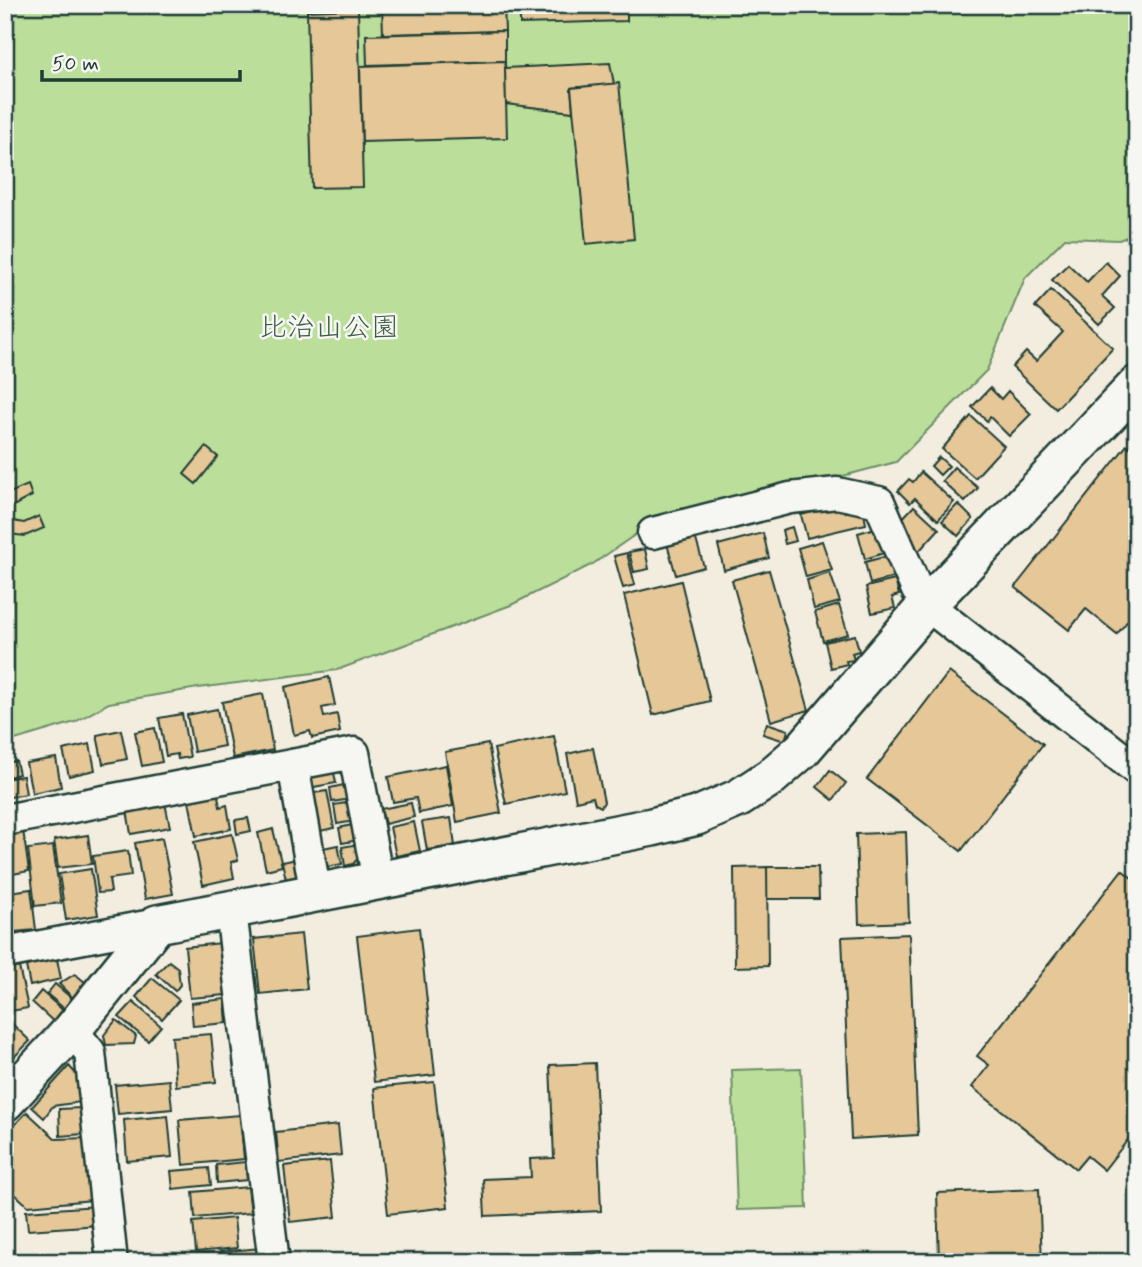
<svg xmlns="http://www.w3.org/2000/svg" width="1142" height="1267" viewBox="0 0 1142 1267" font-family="Mynerve,'Klee One',sans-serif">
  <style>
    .green { fill: #bbdf9a; stroke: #6d8e67; stroke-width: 2 }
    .building { fill: #e5c798; stroke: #1f3d34; stroke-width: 2 }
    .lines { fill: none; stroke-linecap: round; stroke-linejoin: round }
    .minor-casing { stroke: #1f3d34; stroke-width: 35 }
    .tertiary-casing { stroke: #1f3d34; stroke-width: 42 }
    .minor { stroke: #f6f6f2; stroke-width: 30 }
    .tertiary { stroke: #f6f6f2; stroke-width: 37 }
    .labels { text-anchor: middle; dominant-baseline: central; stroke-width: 5; stroke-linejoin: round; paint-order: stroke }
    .park-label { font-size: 28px; fill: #3e5d48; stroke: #f6f6f2 }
  </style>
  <rect width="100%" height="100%" fill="#f3ede0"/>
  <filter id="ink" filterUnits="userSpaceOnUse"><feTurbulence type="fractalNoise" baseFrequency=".0143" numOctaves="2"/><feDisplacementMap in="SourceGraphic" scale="14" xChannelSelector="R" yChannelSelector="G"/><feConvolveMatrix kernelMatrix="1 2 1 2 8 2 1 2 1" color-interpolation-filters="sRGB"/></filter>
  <g filter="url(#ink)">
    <g class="green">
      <polygon points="5,5 1137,5 1137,233 1119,240 1065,238 1025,278 987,370 896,462 645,528 593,564 511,605 337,670 198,688 109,703 75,722 5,743"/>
      <polygon points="801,1068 807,1208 737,1210 732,1070"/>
    </g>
    <g class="building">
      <polygon points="382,5 504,5 505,31 383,34"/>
      <polygon points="520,5 627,5 627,21 520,24"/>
      <polygon points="358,9 363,187 312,188 307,11"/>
      <polygon points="505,31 505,61 367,65 366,35"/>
      <polygon points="505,61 507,138 362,142 360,66"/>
      <polygon points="610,63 614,84 571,88 573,112 506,104 505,68"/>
      <polygon points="619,83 634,239 586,244 571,88"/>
      <polygon points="1106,262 1120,276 1102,296 1115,308 1099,324 1052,280 1068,264 1087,282"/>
      <polygon points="1051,290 1113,348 1056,409 1012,367 1026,352 1036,361 1063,332 1035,307"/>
      <polygon points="990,388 1001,399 1008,391 1031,414 1009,436 990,417 987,421 972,407"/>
      <polygon points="971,416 1004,446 975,478 942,449"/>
      <polygon points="1127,445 1137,453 1137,609 1117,634 1086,609 1069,630 1015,587"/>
      <polygon points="206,447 218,457 196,484 184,474"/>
      <polygon points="939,457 949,466 940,475 931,466"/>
      <polygon points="954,467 978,488 965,502 942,481"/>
      <polygon points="921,472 954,502 938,520 915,498 910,503 898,491 909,479 913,482"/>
      <polygon points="28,485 32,496 13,506 10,511 10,516 13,521 24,523 39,516 44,528 25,536 9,534 5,532 5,495"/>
      <polygon points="844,504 846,512 863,508 866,524 807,538 801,515"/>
      <polygon points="958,504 973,519 958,536 942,521"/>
      <polygon points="914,506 939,529 919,551 905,539 911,533 899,522"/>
      <polygon points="882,526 890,551 865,559 858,533"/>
      <polygon points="792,527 796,541 785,544 782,530"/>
      <polygon points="763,533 769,558 724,570 718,545"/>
      <polygon points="695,536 704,567 676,575 667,544"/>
      <polygon points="822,541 832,570 806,577 798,548"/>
      <polygon points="645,549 649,569 634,572 629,552"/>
      <polygon points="627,553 635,585 623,588 614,556"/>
      <polygon points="895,554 903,575 870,584 865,562"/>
      <polygon points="769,570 809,710 771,721 732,580"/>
      <polygon points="830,573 840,602 814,609 807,580"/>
      <polygon points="895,580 899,595 892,597 895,608 872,613 866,587"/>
      <polygon points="681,581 710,701 653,715 624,595"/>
      <polygon points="839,605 848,634 823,641 815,612"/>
      <polygon points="855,635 859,651 852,653 854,660 846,661 847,664 831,668 825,642"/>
      <polygon points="949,672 1043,744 961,851 867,779"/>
      <polygon points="329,677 335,705 322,708 324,717 337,714 340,732 312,738 310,731 294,735 285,687"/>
      <polygon points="263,694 273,750 233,758 222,702"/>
      <polygon points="217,709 224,746 194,752 187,715"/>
      <polygon points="182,714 190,757 178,759 177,754 166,756 159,718"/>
      <polygon points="767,723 788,730 785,741 763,734"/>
      <polygon points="155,728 162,762 142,766 135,732"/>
      <polygon points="121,730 127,759 103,764 97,735"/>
      <polygon points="554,736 565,791 506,804 494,749"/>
      <polygon points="90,744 95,770 69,776 63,750"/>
      <polygon points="488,744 501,813 457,822 445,752"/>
      <polygon points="593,748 604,802 601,807 595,804 593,797 576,801 567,754"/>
      <polygon points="56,758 61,787 32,793 26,763"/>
      <polygon points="16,761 19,774 9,777 6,763"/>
      <polygon points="446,765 453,806 419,813 416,798 393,802 388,777"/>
      <polygon points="333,768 336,783 308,788 305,773"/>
      <polygon points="830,770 846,783 833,800 817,787"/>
      <polygon points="23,776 26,794 5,798 5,779"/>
      <polygon points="348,784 351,799 332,802 330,788"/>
      <polygon points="217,790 220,807 227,805 231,829 196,836 188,796"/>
      <polygon points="327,791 334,828 315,832 308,794"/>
      <polygon points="352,802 355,821 337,824 334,805"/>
      <polygon points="165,803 170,827 131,834 127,810"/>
      <polygon points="411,803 414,817 385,824 381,809"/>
      <polygon points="248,818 251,831 237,834 235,820"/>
      <polygon points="451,818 455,846 427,850 422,822"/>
      <polygon points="414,822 420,851 396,856 390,827"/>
      <polygon points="356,824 359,840 342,843 339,828"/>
      <polygon points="273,829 282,866 266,870 258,833"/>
      <polygon points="23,830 29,871 7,875 5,832"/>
      <polygon points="906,832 909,922 859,924 856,834"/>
      <polygon points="232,834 238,860 231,862 234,878 203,885 194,842"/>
      <polygon points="88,835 92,864 58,868 54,840"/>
      <polygon points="162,838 173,894 145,899 135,843"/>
      <polygon points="359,844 361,855 353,864 345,866 342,847"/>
      <polygon points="338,845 342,864 322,868 318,849"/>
      <polygon points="53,846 61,903 35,906 28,849"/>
      <polygon points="128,851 131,876 109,879 111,892 98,893 93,856"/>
      <polygon points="302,858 306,874 286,879 282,862"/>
      <polygon points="767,867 818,867 819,899 767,899"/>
      <polygon points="767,867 768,966 735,967 734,868"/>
      <polygon points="91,869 98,915 66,920 59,874"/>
      <polygon points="1122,870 1137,882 1137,1128 1104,1170 1087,1156 1076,1169 972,1087 989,1065 977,1056"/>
      <polygon points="31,889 36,930 14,932 9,892"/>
      <polygon points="419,928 435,1075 374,1082 357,936"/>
      <polygon points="301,934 307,989 260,994 254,939"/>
      <polygon points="909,934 918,1135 851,1139 842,937"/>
      <polygon points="221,943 226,995 190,998 185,947"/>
      <polygon points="57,959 61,979 30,986 26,966"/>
      <polygon points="169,961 178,968 180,985 175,991 156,974"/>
      <polygon points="19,967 28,1008 5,1012 5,970"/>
      <polygon points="75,974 90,986 76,1001 59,984"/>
      <polygon points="152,978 179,1000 162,1019 136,997"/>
      <polygon points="55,984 76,1002 68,1012 47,994"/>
      <polygon points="41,991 66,1013 56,1024 32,1002"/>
      <polygon points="225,999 227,1023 193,1026 191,1003"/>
      <polygon points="133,1002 161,1026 148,1041 119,1017"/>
      <polygon points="7,1019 30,1041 5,1066 5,1020"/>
      <polygon points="116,1020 136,1036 134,1044 106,1045 104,1035"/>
      <polygon points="211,1034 216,1082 176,1086 172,1037"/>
      <polygon points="595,1063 601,1211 485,1216 483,1179 531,1177 530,1159 554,1158 550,1065"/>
      <polygon points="69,1066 78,1076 81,1102 53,1106 44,1118 32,1107"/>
      <polygon points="169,1080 172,1109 118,1114 115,1085"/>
      <polygon points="434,1082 448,1207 388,1214 374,1088"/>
      <polygon points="81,1108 83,1134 60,1136 59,1109"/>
      <polygon points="27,1112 56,1139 88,1138 92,1200 28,1206 5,1185 5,1135"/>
      <polygon points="240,1115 244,1159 183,1165 179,1120"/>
      <polygon points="168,1116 172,1157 127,1161 124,1120"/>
      <polygon points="338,1125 341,1155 279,1162 276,1132"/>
      <polygon points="330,1161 336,1217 290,1222 284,1166"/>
      <polygon points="245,1162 247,1180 217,1183 216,1165"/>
      <polygon points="209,1168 211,1185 173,1189 171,1171"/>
      <polygon points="248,1187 251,1213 195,1218 193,1192"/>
      <polygon points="1039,1189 1042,1262 939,1262 937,1193"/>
      <polygon points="97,1206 99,1225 28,1230 26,1211"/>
      <polygon points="234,1218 237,1248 196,1252 193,1222"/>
      <polygon points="260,1248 261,1262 221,1262 220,1252"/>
      <polygon points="603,1251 604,1262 546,1262 546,1253"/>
      <polygon points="161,1255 161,1262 133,1262 133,1257"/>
      <polygon points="209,1255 209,1262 187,1262 186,1257"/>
    </g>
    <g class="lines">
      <g class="minor-casing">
        <g id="minor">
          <polyline points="653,533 790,498 837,493 879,502 917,590 927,605 1137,770"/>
          <polyline points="293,765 313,878"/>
          <polyline points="5,820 354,753 378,881"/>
          <polyline points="231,911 274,1262"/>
          <polyline points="5,953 157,924"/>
          <polyline points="72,1030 90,1052 112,1262"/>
        </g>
      </g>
      <g class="tertiary-casing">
        <polyline id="tertiary" points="5,1102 72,1030 157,924 652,827 697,816 739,798 771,777 802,750 927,605 1137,385"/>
      </g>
      <use href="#minor" class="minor"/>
      <use href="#tertiary" class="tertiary"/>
    </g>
  </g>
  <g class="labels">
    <g class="park-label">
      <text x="329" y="328">比治山公園</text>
    </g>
  </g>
  <rect width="1142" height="1267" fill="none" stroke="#f6f6f2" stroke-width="28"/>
  <rect x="14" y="14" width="1114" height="1239" fill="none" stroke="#1f3d34" stroke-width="2.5" filter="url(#ink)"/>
  <path d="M42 70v10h198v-10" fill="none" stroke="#1f3d34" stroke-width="3.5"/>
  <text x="52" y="70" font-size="21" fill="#1f3d34" stroke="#f6f6f2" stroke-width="5" paint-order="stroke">50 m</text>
</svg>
